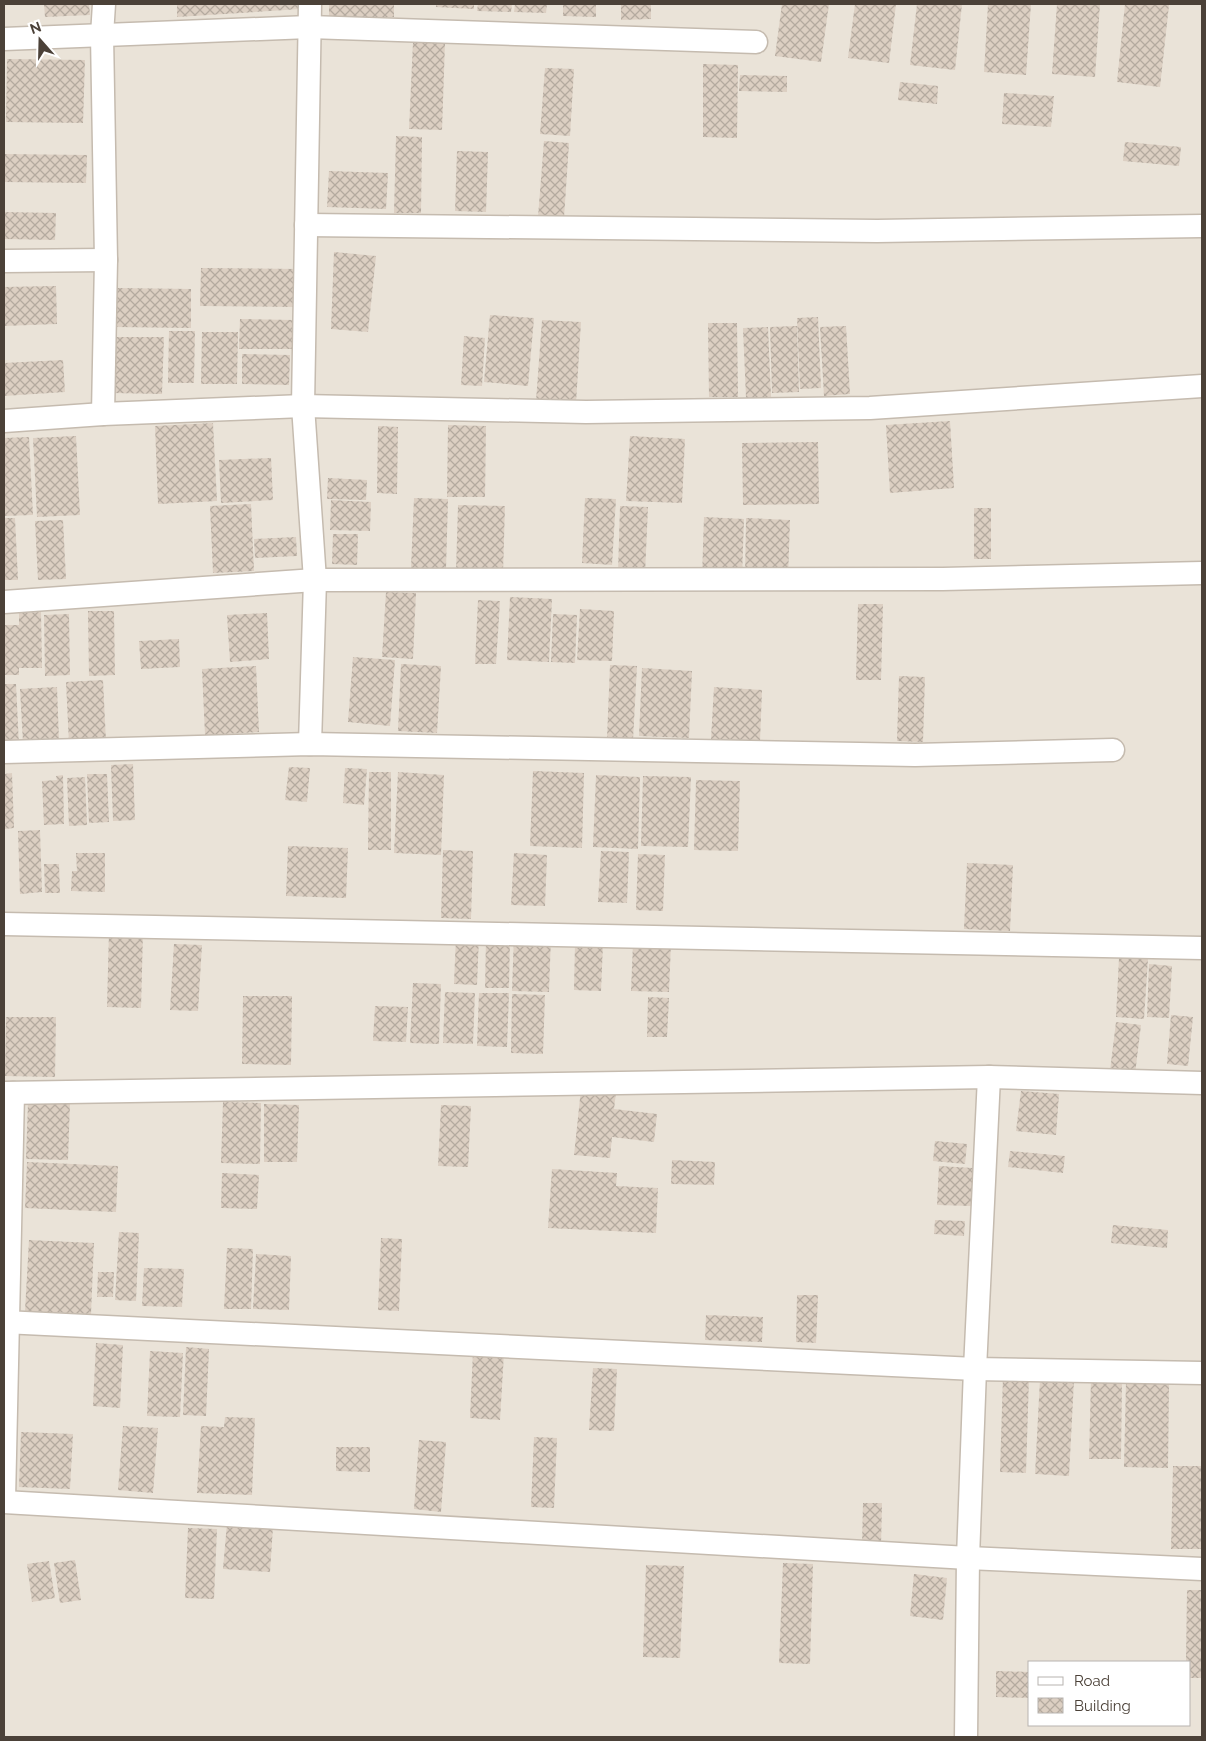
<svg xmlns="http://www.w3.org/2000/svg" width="1206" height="1741" viewBox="0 0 1206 1741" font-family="Raleway,sans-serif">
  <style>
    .residential { fill: #eae3d8; fill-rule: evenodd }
    .building { fill: url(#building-cross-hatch) }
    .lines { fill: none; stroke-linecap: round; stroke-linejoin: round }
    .street-casing { stroke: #c5bbaf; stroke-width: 25 }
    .street { stroke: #fff; stroke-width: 22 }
  </style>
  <defs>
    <pattern id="building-cross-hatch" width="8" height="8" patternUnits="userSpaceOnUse" patternTransform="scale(1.25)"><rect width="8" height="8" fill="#dccfc2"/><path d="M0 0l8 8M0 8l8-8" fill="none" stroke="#b4aa9f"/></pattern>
  </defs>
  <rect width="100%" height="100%" fill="#f6f1ea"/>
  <path class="residential" d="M4 4H1202V1737H4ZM1030 1662H1190V1725H1030Z"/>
  <g class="building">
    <polygon points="44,4 89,4 90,15 45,17"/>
    <polygon points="177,4 301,4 301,9 177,17"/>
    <rect x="329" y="4" width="65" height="13"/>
    <polygon points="436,4 474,4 474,9 436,7"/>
    <polygon points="478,4 512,4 511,12 477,11"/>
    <polygon points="515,4 547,4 546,13 514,12"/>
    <polygon points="563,4 596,4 596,17 563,16"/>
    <polygon points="621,4 651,4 651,19 621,20"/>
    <polygon points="782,4 829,4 821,62 775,56"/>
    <polygon points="855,4 896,4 889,63 848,58"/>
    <polygon points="917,4 962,4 955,70 910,65"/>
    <polygon points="988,4 1031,4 1026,75 984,72"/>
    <polygon points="1057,4 1100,4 1095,77 1052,74"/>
    <polygon points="1125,4 1169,5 1160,87 1117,82"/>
    <polygon points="413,42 445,43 442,130 409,129"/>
    <polygon points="7,59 85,60 83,123 6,122"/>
    <polygon points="703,64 738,65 737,138 703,137"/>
    <polygon points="545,68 574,69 570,136 540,134"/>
    <polygon points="740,75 787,76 787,92 739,91"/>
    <polygon points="900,82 938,86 937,104 898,100"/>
    <polygon points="1004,93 1054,96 1051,127 1002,124"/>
    <polygon points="396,136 422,137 421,213 394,213"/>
    <polygon points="544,141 569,143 564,218 538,217"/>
    <polygon points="1125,142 1181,147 1179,166 1123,161"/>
    <polygon points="457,151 488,152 486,212 455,211"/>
    <polygon points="4,154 87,155 86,183 4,182"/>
    <polygon points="329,171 388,173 386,209 327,207"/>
    <polygon points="4,212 56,213 55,240 4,239"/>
    <polygon points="334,252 376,256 368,332 331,329"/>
    <polygon points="201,268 297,269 296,307 200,306"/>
    <polygon points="56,286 57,324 4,326 4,287"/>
    <polygon points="117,288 191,289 191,328 116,327"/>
    <polygon points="490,315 534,318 528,386 484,382"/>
    <polygon points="818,317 821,388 800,389 797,318"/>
    <polygon points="240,319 293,320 292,349 239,349"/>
    <polygon points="542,320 581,322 576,403 536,401"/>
    <polygon points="708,323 737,323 738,397 709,397"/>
    <polygon points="797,326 799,392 772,393 770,327"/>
    <polygon points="846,326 850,394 824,396 820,327"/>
    <polygon points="768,327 771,397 746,398 743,328"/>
    <polygon points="169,331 195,331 194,383 168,383"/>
    <polygon points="202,332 238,332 237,384 201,384"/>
    <polygon points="464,336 485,338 482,386 461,385"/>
    <polygon points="113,337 164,337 162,394 112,393"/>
    <polygon points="242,354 290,355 289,385 242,384"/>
    <polygon points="63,360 65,392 4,396 4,363"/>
    <polygon points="950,421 954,488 890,493 886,425"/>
    <polygon points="213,423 217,501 158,504 155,426"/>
    <polygon points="448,425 486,426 485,497 447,497"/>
    <polygon points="378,426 398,427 397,494 377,493"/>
    <polygon points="76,436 80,515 37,517 33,438"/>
    <polygon points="630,436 685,439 682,503 626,501"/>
    <polygon points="29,437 33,515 4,516 4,438"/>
    <polygon points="818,442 819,504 743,505 742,443"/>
    <polygon points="271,458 273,500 221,503 219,460"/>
    <polygon points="328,478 367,480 366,500 327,499"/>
    <polygon points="414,498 448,499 446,569 411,568"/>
    <polygon points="585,498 616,499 612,565 582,563"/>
    <polygon points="331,500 371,502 370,531 330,530"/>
    <polygon points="251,504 254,571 213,573 210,506"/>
    <polygon points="458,505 505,506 503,573 456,572"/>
    <polygon points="620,506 648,507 645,574 618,573"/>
    <rect x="974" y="508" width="17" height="51"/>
    <polygon points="704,517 744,519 742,578 702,577"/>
    <polygon points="4,518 15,518 18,580 4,580"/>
    <polygon points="746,518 790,520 788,579 745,578"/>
    <polygon points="63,520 66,579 38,580 35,521"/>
    <polygon points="333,534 358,534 357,565 332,564"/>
    <polygon points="296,537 297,556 255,558 254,539"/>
    <polygon points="386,592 416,593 413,659 382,657"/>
    <polygon points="510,597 552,599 549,662 507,660"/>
    <polygon points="478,600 500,601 496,664 475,664"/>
    <polygon points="858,604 883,604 881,680 856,680"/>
    <polygon points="580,609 614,611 612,661 577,660"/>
    <polygon points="88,611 114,611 115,675 89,676"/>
    <polygon points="41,612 42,668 19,668 19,675 4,675 4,625 19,625 19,613"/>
    <polygon points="267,613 269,659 230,662 227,615"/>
    <polygon points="69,614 70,675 45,676 44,615"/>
    <polygon points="553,614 577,615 575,663 551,662"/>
    <polygon points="179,639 180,667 141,669 139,641"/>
    <polygon points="353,657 395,660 390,726 348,722"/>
    <polygon points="401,664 441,666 437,733 398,731"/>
    <polygon points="610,665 637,666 633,740 607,738"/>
    <polygon points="256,666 259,732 205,735 202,669"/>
    <polygon points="642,668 692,671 689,738 639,736"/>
    <polygon points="899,676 925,677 923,742 897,741"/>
    <polygon points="103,680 106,742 69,744 66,682"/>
    <polygon points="4,684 16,684 19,746 4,746"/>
    <polygon points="57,687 59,741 23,743 20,689"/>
    <polygon points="714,687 762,690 760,741 711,739"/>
    <polygon points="133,764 135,820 113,821 111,765"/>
    <polygon points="289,767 310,768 307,802 285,800"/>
    <polygon points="345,768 367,769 364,805 343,803"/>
    <polygon points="533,771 584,773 582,848 530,846"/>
    <polygon points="369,772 391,772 391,850 368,850"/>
    <polygon points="398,772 444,775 441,855 394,853"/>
    <polygon points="12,773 14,828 4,829 4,774"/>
    <polygon points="87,774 107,774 109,822 89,823"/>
    <polygon points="63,775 64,824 44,825 42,781 57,780 56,776"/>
    <polygon points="596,775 640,777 638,849 593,847"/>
    <polygon points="643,776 691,777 688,847 641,846"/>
    <polygon points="85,777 87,825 69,826 67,778"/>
    <polygon points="696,780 740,781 738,851 694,850"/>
    <polygon points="40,830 42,892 20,894 18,831"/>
    <polygon points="288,846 348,848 346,898 286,896"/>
    <polygon points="443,850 473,851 471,919 441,918"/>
    <polygon points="601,851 629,852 627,903 598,902"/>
    <polygon points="76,853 105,853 105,892 71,891 72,871 77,871"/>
    <polygon points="514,853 547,855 545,906 511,905"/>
    <polygon points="638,854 665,855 663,911 636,910"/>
    <polygon points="967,863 1013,865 1010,931 964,929"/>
    <polygon points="44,864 59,864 60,893 45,893"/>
    <polygon points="109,931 143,932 141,1008 107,1007"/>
    <polygon points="456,935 479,936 477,985 454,984"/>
    <polygon points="514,935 551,936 549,992 512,991"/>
    <polygon points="486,936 510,937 509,988 485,988"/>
    <polygon points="575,943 603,944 601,991 574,990"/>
    <polygon points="633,943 671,943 669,992 631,991"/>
    <polygon points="174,944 202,945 198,1011 170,1010"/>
    <polygon points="1119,958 1148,959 1144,1019 1116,1017"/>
    <polygon points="1149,964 1172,966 1169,1018 1147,1017"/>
    <polygon points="413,983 441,984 439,1044 410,1043"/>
    <polygon points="445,992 475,993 473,1044 443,1043"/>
    <polygon points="479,993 509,993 507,1047 477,1046"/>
    <polygon points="512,994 545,995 543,1054 511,1053"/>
    <polygon points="243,996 292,996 291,1065 242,1064"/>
    <polygon points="648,997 669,998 667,1037 647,1037"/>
    <polygon points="375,1006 408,1007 406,1042 373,1041"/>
    <polygon points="1171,1015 1193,1017 1188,1066 1167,1064"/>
    <polygon points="6,1017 56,1017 55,1077 5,1076"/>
    <polygon points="1116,1022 1141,1025 1135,1074 1110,1071"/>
    <polygon points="581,1089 616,1093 614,1109 657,1114 654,1142 612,1137 610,1158 574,1155"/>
    <polygon points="1021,1091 1059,1094 1056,1135 1016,1131"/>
    <polygon points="28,1102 70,1103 68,1160 26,1159"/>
    <polygon points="223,1102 261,1103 260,1164 221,1163"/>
    <polygon points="264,1104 299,1105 297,1162 264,1162"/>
    <polygon points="441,1105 471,1106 468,1167 438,1166"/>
    <polygon points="935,1141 967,1144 965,1164 933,1161"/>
    <polygon points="1010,1151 1065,1156 1063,1173 1008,1167"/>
    <polygon points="672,1160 715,1162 714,1185 671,1184"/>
    <polygon points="27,1162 118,1166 116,1212 25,1208"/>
    <polygon points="939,1166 973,1168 971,1206 937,1205"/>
    <polygon points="552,1169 617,1173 616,1186 658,1188 656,1233 548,1228"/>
    <polygon points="222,1173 259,1175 257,1209 221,1208"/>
    <polygon points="935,1220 965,1221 964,1236 934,1234"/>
    <polygon points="1113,1225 1168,1230 1167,1248 1111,1243"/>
    <polygon points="119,1232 139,1233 136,1301 115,1300"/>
    <polygon points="381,1238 402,1239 399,1311 378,1310"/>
    <polygon points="29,1240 94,1243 91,1314 25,1311"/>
    <polygon points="227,1248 253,1249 251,1309 224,1309"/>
    <polygon points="256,1254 291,1256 289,1310 253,1309"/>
    <polygon points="144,1268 184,1269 182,1307 142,1306"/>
    <polygon points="98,1272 114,1272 113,1297 97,1297"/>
    <polygon points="797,1295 818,1295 816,1343 796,1342"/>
    <polygon points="706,1315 763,1317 762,1342 705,1340"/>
    <polygon points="96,1343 123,1345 120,1408 93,1406"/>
    <polygon points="186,1347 209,1349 206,1416 183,1415"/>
    <polygon points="150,1351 183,1353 180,1417 147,1416"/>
    <polygon points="473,1351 504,1353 500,1420 470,1418"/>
    <polygon points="593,1368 617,1369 614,1431 589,1430"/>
    <polygon points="1003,1375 1029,1376 1026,1473 1000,1472"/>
    <polygon points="1091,1378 1122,1379 1121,1459 1089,1459"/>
    <polygon points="1040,1379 1074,1380 1069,1476 1035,1474"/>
    <polygon points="1126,1381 1169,1382 1168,1468 1124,1467"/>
    <polygon points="225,1417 255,1418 252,1495 197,1493 201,1426 224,1427"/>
    <polygon points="123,1426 158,1428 153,1493 118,1490"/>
    <polygon points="21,1432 73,1434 70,1489 19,1487"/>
    <polygon points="534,1437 557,1438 554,1508 531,1507"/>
    <polygon points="419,1440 446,1442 441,1512 414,1509"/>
    <polygon points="336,1447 370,1447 370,1472 336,1471"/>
    <polygon points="1173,1466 1202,1466 1202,1549 1171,1549"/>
    <polygon points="863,1503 882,1503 881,1546 862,1546"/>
    <polygon points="227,1523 273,1527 270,1572 223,1569"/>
    <polygon points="188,1528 217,1529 214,1599 185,1598"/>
    <polygon points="75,1560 81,1600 60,1603 54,1563"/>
    <polygon points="49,1561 55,1598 32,1602 27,1564"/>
    <polygon points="783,1563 813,1564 810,1664 779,1663"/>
    <polygon points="646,1565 684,1566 680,1658 643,1657"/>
    <polygon points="914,1574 947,1578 943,1620 910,1616"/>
    <polygon points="1187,1590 1202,1590 1202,1678 1190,1678 1190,1662 1186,1662"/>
    <polygon points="996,1671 1030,1672 1030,1698 996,1697"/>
  </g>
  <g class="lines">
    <g class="street-casing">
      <g id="street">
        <polyline points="310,4 303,406 315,580 310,744"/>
        <polyline points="4,39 309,27 756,42"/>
        <polyline points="306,225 877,231 1202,226"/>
        <polyline points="4,261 106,260"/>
        <polyline points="103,414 106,260 102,35 104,4"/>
        <polyline points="4,421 103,414 303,406 586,412 870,408 1202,386"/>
        <polyline points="4,602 315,580 943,579 1202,573"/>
        <polyline points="4,752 310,744 915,755 1113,750"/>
        <polyline points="4,924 1202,948"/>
        <polyline points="4,1093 989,1077 1202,1083"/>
        <polyline points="4,1322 975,1369 1202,1373"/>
        <polyline points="4,1500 13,1093"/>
        <polyline points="4,1502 968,1558 1202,1569"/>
        <polyline points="966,1737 968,1558 975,1369 989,1077"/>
      </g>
    </g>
    <use href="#street" class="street"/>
  </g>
  <rect width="1206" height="1741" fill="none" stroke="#4b4138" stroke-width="10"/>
  <rect x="1028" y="1661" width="162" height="65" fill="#ffffff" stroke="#b7b3af"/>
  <rect x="1038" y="1677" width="25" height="8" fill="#ffffff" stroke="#b7b3af"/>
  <text x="1074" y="1686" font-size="15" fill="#4b4138">Road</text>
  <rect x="1038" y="1698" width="25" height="15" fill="url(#building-cross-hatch)" stroke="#b7b3af"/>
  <text x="1074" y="1711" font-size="15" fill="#4b4138">Building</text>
  <g transform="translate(40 40) rotate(340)" stroke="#ffffff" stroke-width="4" paint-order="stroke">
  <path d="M0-4L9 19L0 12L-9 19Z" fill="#4b4138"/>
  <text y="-8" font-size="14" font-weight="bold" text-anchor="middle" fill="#4b4138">N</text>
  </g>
</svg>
